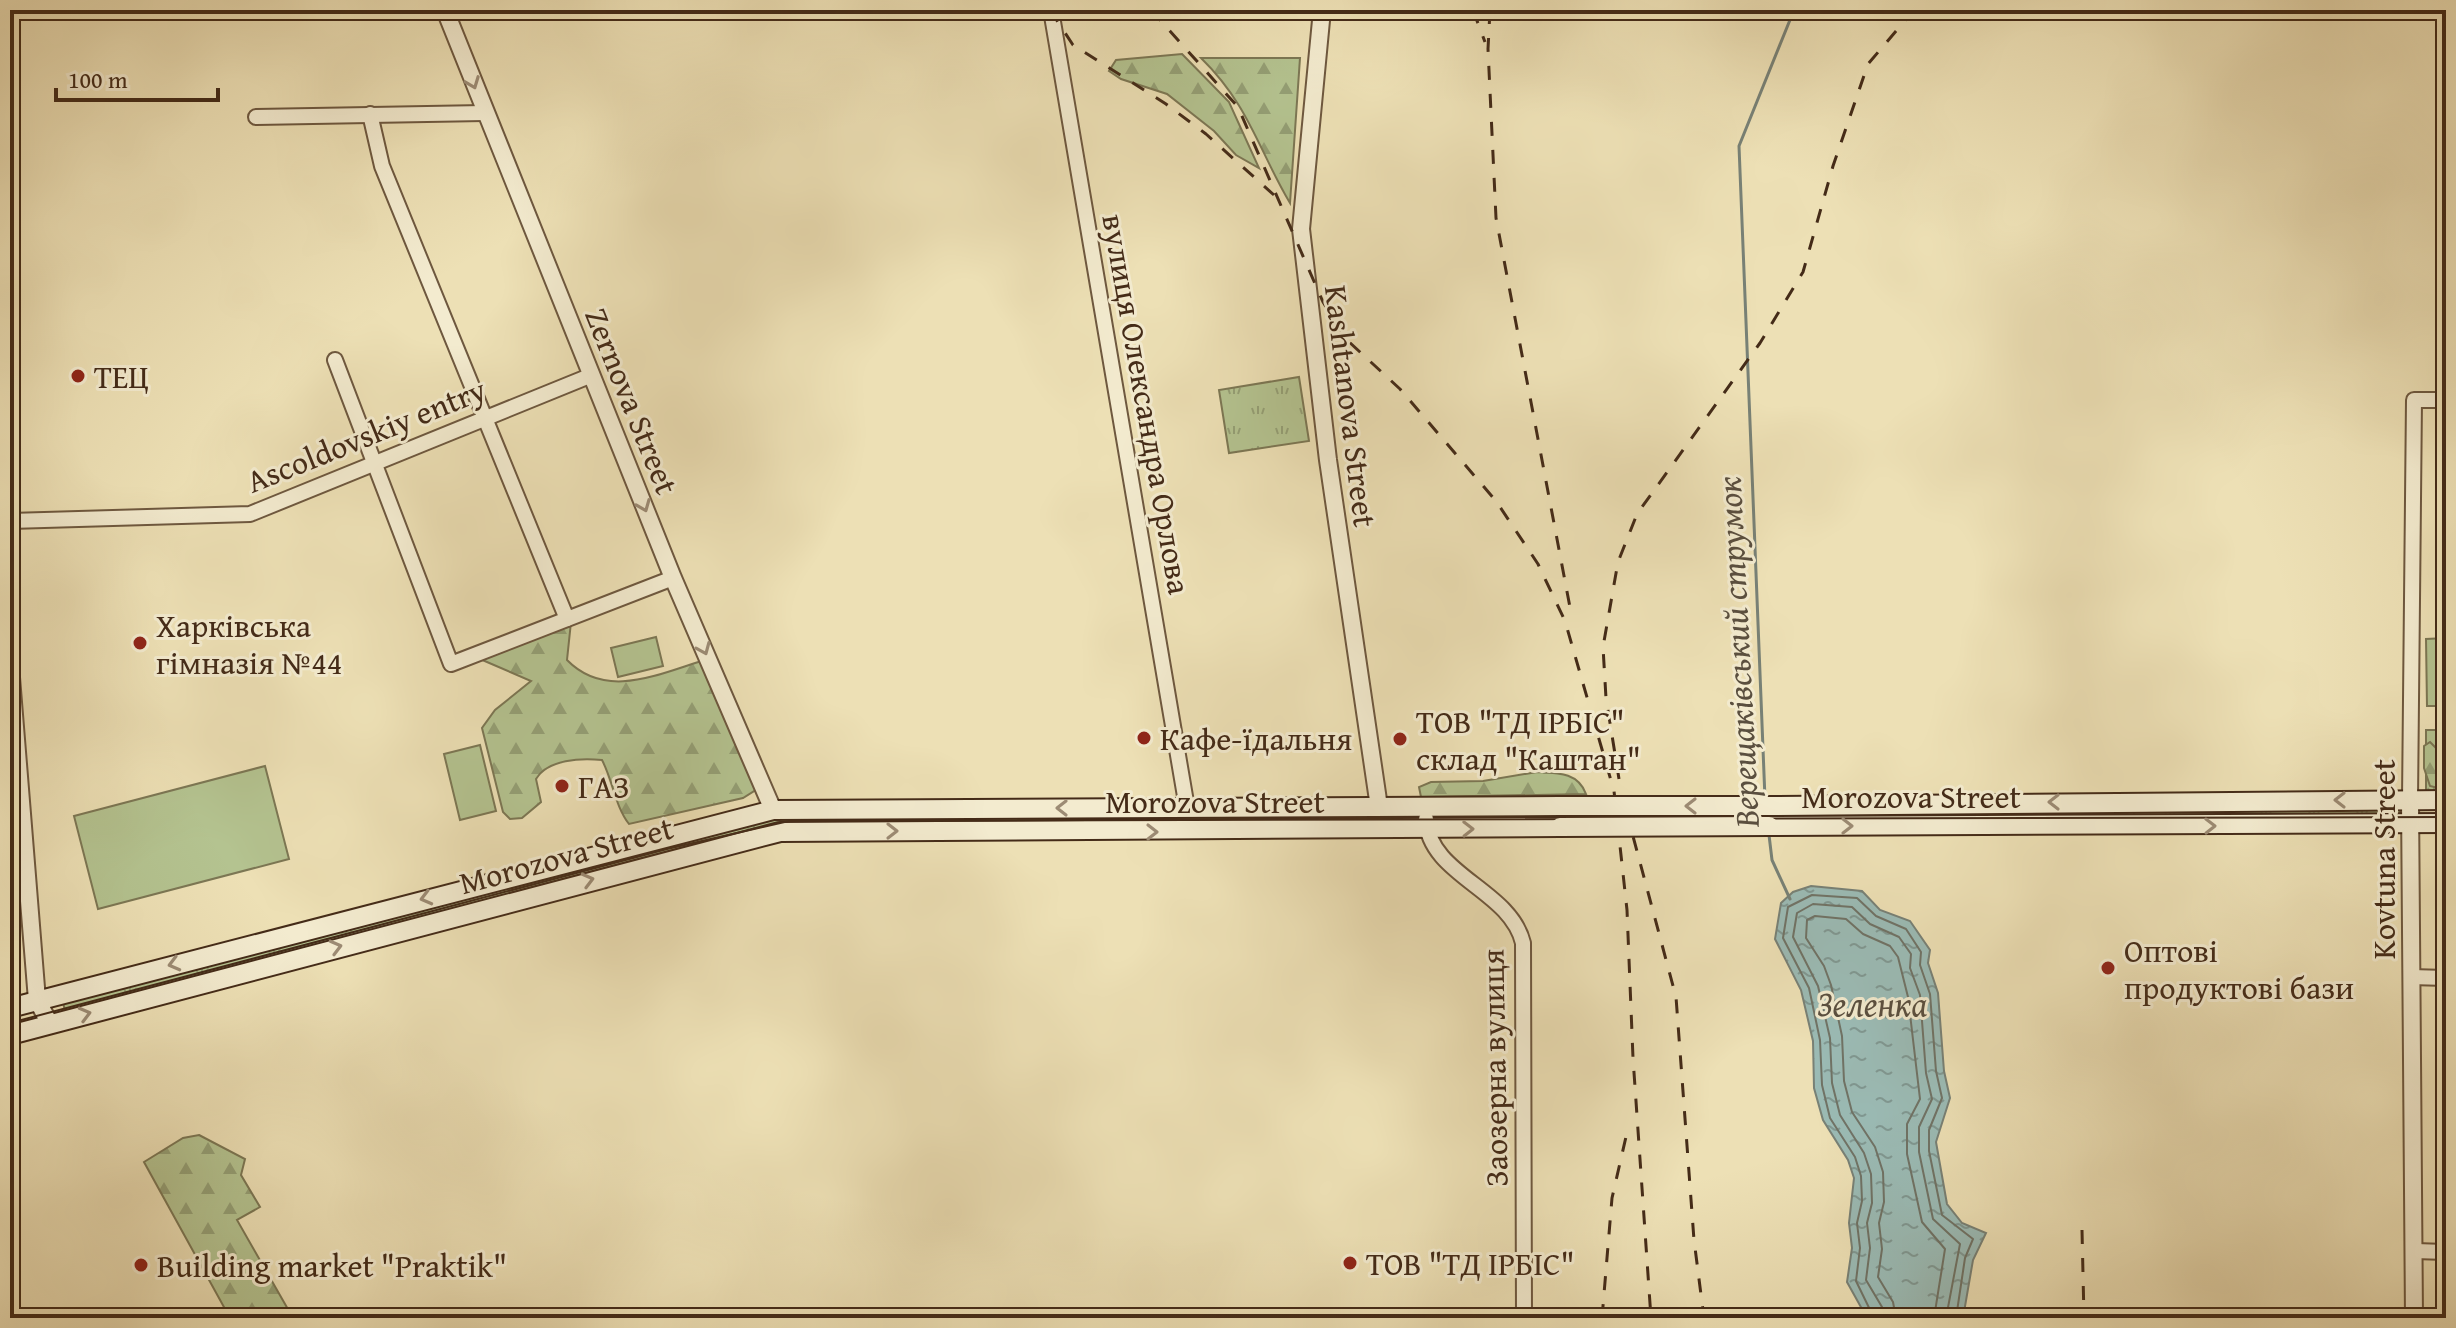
<svg xmlns="http://www.w3.org/2000/svg" width="2456" height="1328" viewBox="0 0 2456 1328" font-family="'Gentium Book Plus',serif">
  <style>
    .grass { fill: url(#grass-tufts); stroke: #7c7754; stroke-width: 2 }
    .forest { fill: url(#forest-firs); stroke: #7c7754; stroke-width: 2 }
    .park { fill: #b4c390; stroke: #7c7754; stroke-width: 2 }
    .water { fill: url(#water-ripples); stroke: #788176; stroke-width: 2 }
    .lines { fill: none; stroke-linecap: round; stroke-linejoin: round }
    .shore { stroke: #707366; stroke-width: 2 }
    .stream { stroke: #788176; stroke-width: 3 }
    .minor-casing { stroke: #6e583f; stroke-width: 18 }
    .tertiary-casing { stroke: #6e583f; stroke-width: 20 }
    .secondary-casing { stroke: #442b18; stroke-width: 22 }
    .minor { stroke: #f3ebcf; stroke-width: 14 }
    .tertiary { stroke: #f3ebcf; stroke-width: 16 }
    .secondary { stroke: #f3ebcf; stroke-width: 18 }
    .tram { stroke: #442b18; stroke-width: 2 }
    .rail { stroke: #442b18; stroke-width: 3; stroke-dasharray: 14 14; stroke-linecap: butt }
    .secondary-bridge-casing { stroke: #442b18; stroke-width: 22; stroke-linecap: butt }
    .secondary-bridge { stroke: #f3ebcf; stroke-width: 18 }
    .oneway { stroke: #9c8b74 }
    .poi-dot { fill: #8f2418; stroke: #f3ebcf; stroke-width: 3 }
    .labels { text-anchor: middle; dominant-baseline: central; stroke-width: 6; stroke-linejoin: round; paint-order: stroke }
    .poi-label { font-size: 32px; fill: #442b18; stroke: #f3ebcf; text-anchor: start }
    .street-label { font-size: 32px; fill: #442b18; stroke: #f3ebcf }
    .water-label { font-size: 34px; font-style: italic; fill: #5a4f3f; stroke: #f3ebcf }
  </style>
  <defs>
    <pattern id="grass-tufts" width="24" height="20" patternUnits="userSpaceOnUse" patternTransform="scale(2)"><rect width="24" height="20" fill="#b4c390"/><path d="M3 7l-1-3M5 7V3M7 7l1-3M15 17l-1-3M17 17v-4M19 17l1-3" fill="none" stroke="#949f75"/></pattern>
    <pattern id="forest-firs" width="22" height="20" patternUnits="userSpaceOnUse" patternTransform="scale(2)"><rect width="22" height="20" fill="#b4c390"/><path d="M5 1l3.5 6h-7zM16 11l3.5 6h-7z" fill="#949f75"/></pattern>
    <pattern id="water-ripples" width="26" height="14" patternUnits="userSpaceOnUse" patternTransform="scale(2)"><rect width="26" height="14" fill="#9bbbb5"/><path d="M2 4q2-2 4 0t4 0M15 11q2-2 4 0t4 0" fill="none" stroke="#809892"/></pattern>
  </defs>
  <rect width="100%" height="100%" fill="#ede0b5"/>
  <filter id="stains"><feTurbulence type="fractalNoise" baseFrequency=".0025" numOctaves="4"/><feColorMatrix values="0 0 0 0 .2 0 0 0 0 .09 0 0 0 0 .02 0 0 0 .5 -.17"/></filter>
  <radialGradient id="worn" r=".72"><stop offset=".6" stop-color="#630" stop-opacity="0"/><stop offset="1" stop-color="#630" stop-opacity=".3"/></radialGradient>
  <g class="grass">
    <polygon points="1299,377 1309,441 1229,453 1219,390"/>
    <rect x="2426" y="730" width="20" height="63"/>
    <polygon points="2400,804 2400,820 2134,821 2134,808"/>
    <polygon points="2128,806 2127,821 1435,824 1434,811"/>
    <polygon points="807,811 807,825 763,829 65,1011 62,998 765,815"/>
    <rect x="817" y="812" width="270" height="14"/>
    <polygon points="1094,812 1417,812 1417,823 1095,827"/>
  </g>
  <g class="forest">
    <polygon points="1182,54 1229,102 1259,168 1236,155 1214,131 1167,94 1121,79 1109,71 1116,60"/>
    <path d="M1201 58H1300L1290 203C1258 149 1249 105 1201 58Z"/>
    <path d="M571 622 567 660C607 701 660 673 708 659L762 786 743 798 629 824C615 806 613 781 602 760 581 758 548 759 536 779L541 802 522 818 510 819 503 812 482 728 495 710 531 681 473 656Z"/>
    <polygon points="2430,742 2438,750 2436,759 2441,770 2446,772 2446,790 2430,786 2424,768 2424,746"/>
    <path d="M1537 772C1557 773 1578 772 1586 794L1421 797 1419 787 1431 782 1483 781Z"/>
    <polygon points="199,1135 245,1159 241,1175 260,1207 237,1220 293,1318 230,1318 144,1162 183,1138"/>
  </g>
  <g class="park">
    <polygon points="656,637 663,666 618,677 611,648"/>
    <polygon points="2446,638 2446,706 2427,706 2426,639"/>
    <polygon points="480,745 496,811 460,820 444,754"/>
    <polygon points="265,766 289,859 98,909 74,816"/>
  </g>
  <polygon class="water" points="1811,886 1862,891 1880,910 1910,921 1930,950 1928,963 1938,993 1944,1071 1950,1098 1936,1142 1947,1204 1962,1223 1986,1233 1973,1260 1963,1318 1867,1318 1847,1282 1852,1248 1849,1223 1854,1178 1848,1160 1823,1120 1814,1088 1813,1041 1801,990 1775,939 1781,903 1793,892"/>
  <g class="lines">
    <g class="shore">
      <polyline points="1874,1318 1856,1281 1860,1248 1857,1223 1862,1201 1861,1176 1855,1157 1830,1118 1822,1085 1820,1040 1809,988 1783,938 1788,907 1812,895 1857,898 1876,916 1906,929 1921,952 1920,965 1930,994 1936,1071 1942,1098 1929,1130 1929,1151 1942,1215 1973,1239 1965,1258 1956,1318"/>
      <polyline points="1884,1318 1882,1307 1866,1280 1870,1248 1867,1223 1872,1203 1871,1174 1864,1153 1840,1115 1832,1083 1830,1038 1818,986 1793,937 1797,913 1813,904 1852,907 1870,924 1899,937 1911,954 1910,968 1920,995 1926,1073 1932,1099 1919,1127 1919,1152 1933,1219 1960,1244 1946,1318"/>
      <polyline points="1896,1318 1893,1302 1878,1277 1882,1249 1879,1223 1884,1202 1883,1172 1875,1147 1852,1112 1844,1081 1842,1036 1831,985 1824,966 1806,938 1807,920 1815,916 1846,919 1863,934 1890,946 1898,957 1908,997 1920,1099 1907,1124 1907,1154 1922,1222 1945,1249 1934,1318"/>
    </g>
    <g class="stream">
      <polyline points="1765,799 1739,146 1794,10"/>
      <polyline points="1769,835 1772,860 1790,899"/>
    </g>
    <g class="minor-casing">
      <g id="minor">
        <polyline points="1051,10 1187,808"/>
        <polyline points="370,114 382,166 567,619"/>
        <polyline points="256,117 484,113"/>
        <polyline points="335,360 451,664 673,578"/>
        <polyline points="10,521 250,514 592,375"/>
        <polyline points="2410,800 2414,400 2446,400"/>
        <path d="M1426 819C1429 876 1510 889 1523 943L1524 1318"/>
        <polyline points="2411,977 2446,978"/>
        <polyline points="2415,1251 2446,1252"/>
      </g>
    </g>
    <g class="tertiary-casing">
      <g id="tertiary">
        <polyline points="445,10 673,578 773,810"/>
        <polyline points="1322,10 1301,229 1328,460 1379,807"/>
        <polyline points="10,665 37,1000 50,1024"/>
        <polyline points="2410,800 2414,1318"/>
      </g>
    </g>
    <g class="secondary-casing">
      <g id="secondary">
        <polyline points="1769,806 2446,800"/>
        <polyline points="1769,826 2446,823"/>
        <polyline points="10,1008 773,810 1560,806"/>
        <polyline points="10,1035 780,832 1560,827"/>
      </g>
    </g>
    <use href="#minor" class="minor"/>
    <use href="#tertiary" class="tertiary"/>
    <use href="#secondary" class="secondary"/>
    <polyline class="tram" points="10,1023 667,849 789,821 2446,817"/>
    <g class="rail">
      <polyline points="1050,10 1073,45 1166,104 1206,134 1274,195"/>
      <polyline points="1151,10 1238,107 1323,302 1347,340 1400,389 1496,501 1538,564 1565,621 1614,791 1627,910 1633,1058 1651,1318"/>
      <polyline points="1473,10 1485,42"/>
      <polyline points="1490,10 1488,49 1496,218 1572,618"/>
      <polyline points="1619,779 1606,698 1603,647 1618,562 1637,514 1760,343 1803,272 1833,166 1868,64 1914,10"/>
      <polyline points="1626,810 1676,997 1694,1240 1704,1318"/>
      <polyline points="2082,1230 2084,1318"/>
      <polyline points="1602,1318 1612,1198 1628,1128"/>
    </g>
    <g class="secondary-bridge-casing">
      <g id="secondary-bridge">
        <polyline points="1560,806 1769,806"/>
        <polyline points="1560,827 1769,826"/>
      </g>
    </g>
    <use href="#secondary-bridge" class="secondary-bridge"/>
  </g>
  <defs><path id="oneway-chevron" d="M-2-3.5L2.5 0L-2 3.5" fill="none" stroke-width="1.6" stroke-linecap="round" stroke-linejoin="round" transform="scale(2)"/></defs>
  <g class="oneway">
    <use href="#oneway-chevron" transform="translate(473 83) rotate(69)"/>
    <use href="#oneway-chevron" transform="translate(644 506) rotate(68)"/>
    <use href="#oneway-chevron" transform="translate(704 649) rotate(67)"/>
    <use href="#oneway-chevron" transform="translate(2340 800) rotate(180)"/>
    <use href="#oneway-chevron" transform="translate(2054 802) rotate(180)"/>
    <use href="#oneway-chevron" transform="translate(1691 806) rotate(180)"/>
    <use href="#oneway-chevron" transform="translate(1062 808) rotate(-180)"/>
    <use href="#oneway-chevron" transform="translate(1847 826)"/>
    <use href="#oneway-chevron" transform="translate(2210 826) rotate(-1)"/>
    <use href="#oneway-chevron" transform="translate(1468 829) rotate(-1)"/>
    <use href="#oneway-chevron" transform="translate(892 831)"/>
    <use href="#oneway-chevron" transform="translate(1152 832)"/>
    <use href="#oneway-chevron" transform="translate(588 880) rotate(-15)"/>
    <use href="#oneway-chevron" transform="translate(426 898) rotate(165)"/>
    <use href="#oneway-chevron" transform="translate(336 947) rotate(-15)"/>
    <use href="#oneway-chevron" transform="translate(174 964) rotate(165)"/>
    <use href="#oneway-chevron" transform="translate(85 1014) rotate(-15)"/>
  </g>
  <g class="poi-dot">
    <circle cx="78" cy="376" r="8"/>
    <circle cx="140" cy="643" r="8"/>
    <circle cx="1144" cy="738" r="8"/>
    <circle cx="1400" cy="739" r="8"/>
    <circle cx="562" cy="786" r="8"/>
    <circle cx="2108" cy="968" r="8"/>
    <circle cx="1350" cy="1263" r="8"/>
    <circle cx="141" cy="1265" r="8"/>
  </g>
  <g class="labels">
    <g class="poi-label">
      <text x="94" y="376">ТЕЦ</text>
      <text x="156" y="625">Харківська<tspan x="156" dy="37">гімназія №44</tspan></text>
      <text x="1416" y="721">ТОВ "ТД ІРБІС"<tspan x="1416" dy="37">склад "Каштан"</tspan></text>
      <text x="1160" y="738">Кафе-їдальня</text>
      <text x="578" y="786">ГАЗ</text>
      <text x="2124" y="950">Оптові<tspan x="2124" dy="37">продуктові бази</tspan></text>
      <text x="1366" y="1263">ТОВ "ТД ІРБІС"</text>
      <text x="157" y="1265">Building market "Praktik"</text>
    </g>
    <g class="street-label">
      <text transform="translate(632 401) rotate(68)">Zernova Street</text>
      <text transform="translate(1147 404) rotate(80)">вулиця Олександра Орлова</text>
      <text transform="translate(1351 406) rotate(83)">Kashtanova Street</text>
      <text transform="translate(366 435) rotate(-22)">Ascoldovskiy entry</text>
      <text x="1911" y="796">Morozova Street</text>
      <text x="1215" y="801">Morozova Street</text>
      <text transform="translate(566 855) rotate(-15)">Morozova Street</text>
      <text transform="translate(2383 859) rotate(-90)">Kovtuna Street</text>
      <text transform="translate(1494 1068) rotate(-91)">Заозерна вулиця</text>
    </g>
    <g class="water-label">
      <text transform="translate(1737 652) rotate(-93)">Верещаківський струмок</text>
      <text x="1872" y="1003">Зеленка</text>
    </g>
  </g>
  <rect width="2456" height="1328" fill="none" stroke="#ede0b5" stroke-width="40"/>
  <rect x="12" y="12" width="2432" height="1304" fill="none" stroke="#442b18" stroke-width="4"/>
  <rect x="20" y="20" width="2416" height="1288" fill="none" stroke="#442b18" stroke-width="2"/>
  <path d="M56 88v12h162v-12" fill="none" stroke="#442b18" stroke-width="4"/>
  <text x="68" y="88" font-size="24" fill="#442b18" stroke="#f3ebcf" stroke-width="6" paint-order="stroke">100 m</text>
  <rect width="100%" height="100%" filter="url(#stains)"/>
  <rect width="100%" height="100%" fill="url(#worn)"/>
</svg>
